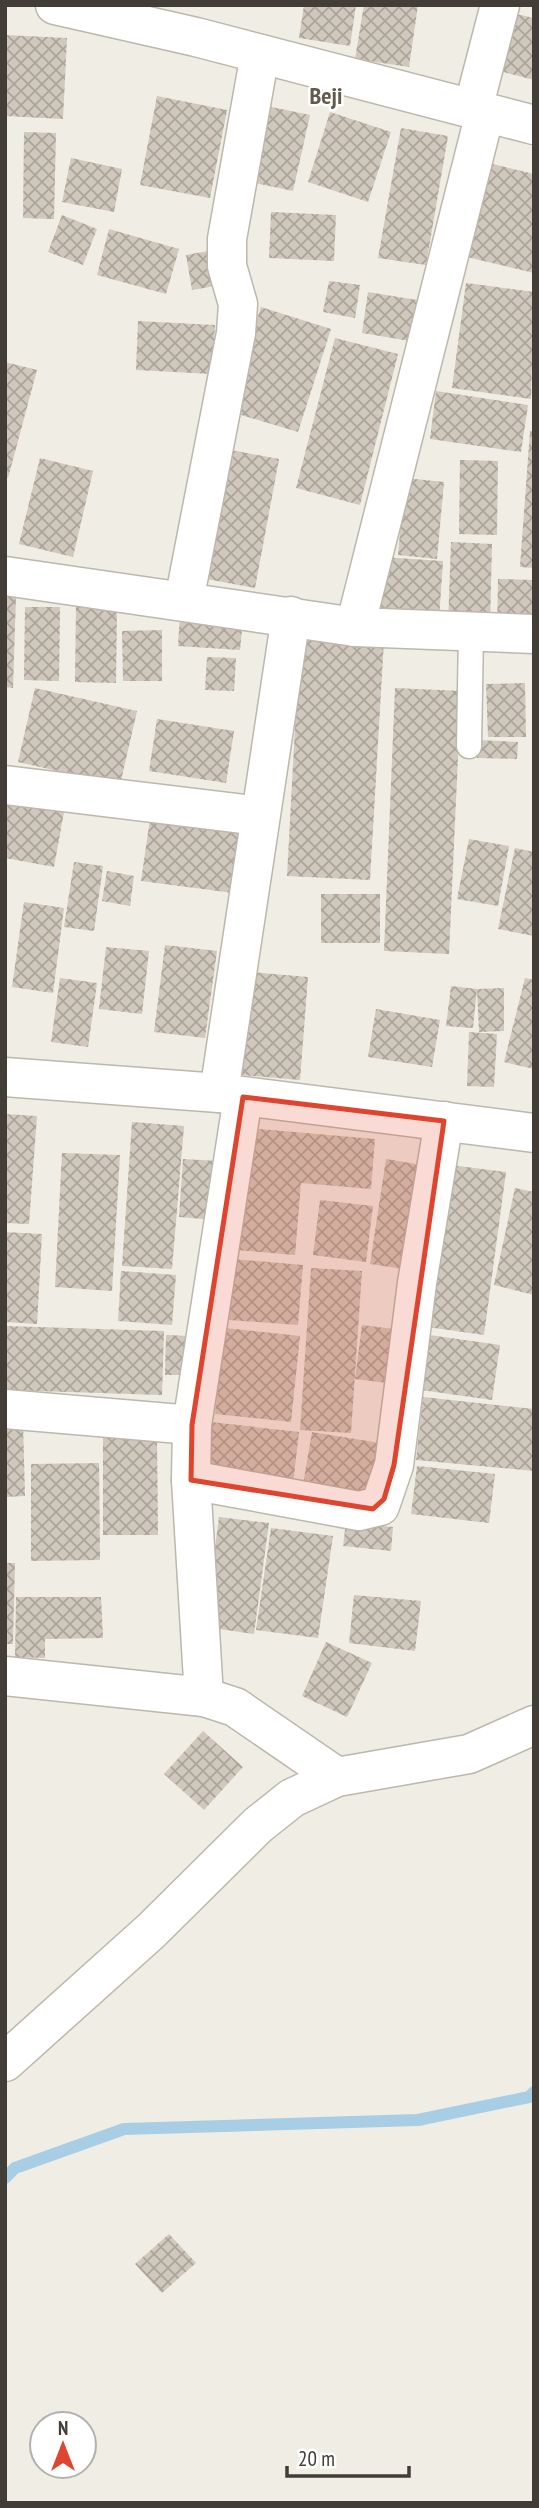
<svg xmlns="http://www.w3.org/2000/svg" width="539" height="2508" viewBox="0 0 539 2508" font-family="'PT Sans Narrow',sans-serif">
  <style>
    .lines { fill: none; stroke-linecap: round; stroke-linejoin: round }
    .stream { stroke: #a8cee6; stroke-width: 12 }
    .building { fill: url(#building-cross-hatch) }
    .service-casing { stroke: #bdb7ac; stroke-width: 27 }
    .minor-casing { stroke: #bdb7ac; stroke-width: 41 }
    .tertiary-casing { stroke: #bdb7ac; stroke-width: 41 }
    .service { stroke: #fff; stroke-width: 24 }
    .minor { stroke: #fff; stroke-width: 38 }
    .tertiary { stroke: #fff; stroke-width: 38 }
    .marked { fill: #df452e; fill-opacity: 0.2; stroke: #df452e; stroke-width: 5; stroke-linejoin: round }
    .labels { text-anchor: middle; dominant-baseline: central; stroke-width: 5; stroke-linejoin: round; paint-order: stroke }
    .quarter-label { font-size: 24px; font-weight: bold; fill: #635a4e; stroke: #fff }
  </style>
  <defs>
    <pattern id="building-cross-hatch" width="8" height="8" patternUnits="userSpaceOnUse" patternTransform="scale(1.75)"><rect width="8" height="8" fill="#d0c8bc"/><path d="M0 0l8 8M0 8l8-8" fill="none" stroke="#aaa49a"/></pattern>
  </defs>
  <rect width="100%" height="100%" fill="#f0ede5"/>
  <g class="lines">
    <polyline class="stream" points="5,2178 15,2168 124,2129 418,2120 529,2097 534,2092"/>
  </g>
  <g class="building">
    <polygon points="304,5 356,5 350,46 299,38"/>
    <polygon points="364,5 418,5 409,67 355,59"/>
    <polygon points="512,13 534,18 534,80 496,70"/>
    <polygon points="5,35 67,38 63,119 5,116"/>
    <polygon points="157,96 227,110 210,198 140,185"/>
    <polygon points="262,105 310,115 293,191 246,181"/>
    <polygon points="330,112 391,132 368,202 308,182"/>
    <polygon points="401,128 448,136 426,265 378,258"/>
    <polygon points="24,132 56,133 54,219 23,218"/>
    <polygon points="71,158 122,169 114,212 62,202"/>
    <polygon points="480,161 534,174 534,273 458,255"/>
    <polygon points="271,212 336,215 334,261 269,258"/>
    <polygon points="62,215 97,229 83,265 48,252"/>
    <polygon points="109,229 179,249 166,294 97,275"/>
    <polygon points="214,250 221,285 192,290 186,255"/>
    <polygon points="329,281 360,285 355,318 323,312"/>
    <polygon points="466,283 534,292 531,399 452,388"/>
    <polygon points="368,292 417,300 410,341 362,333"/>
    <polygon points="261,307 331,329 298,432 228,411"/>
    <polygon points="138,321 215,325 212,374 136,370"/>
    <polygon points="335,338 398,354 360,505 296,488"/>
    <polygon points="5,362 37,370 8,478 5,477"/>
    <polygon points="436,391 528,405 521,452 430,439"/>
    <polygon points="530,431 534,431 534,568 520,567"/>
    <polygon points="215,447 279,459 255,588 190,576"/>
    <polygon points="40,458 93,471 73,557 19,544"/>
    <polygon points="460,460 498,461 497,535 459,534"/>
    <polygon points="405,478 444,482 437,559 398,555"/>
    <polygon points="451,542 492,544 490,627 448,625"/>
    <polygon points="381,557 443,561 439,620 378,616"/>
    <polygon points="498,579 534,580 534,628 497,627"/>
    <polygon points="5,596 16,596 13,688 5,687"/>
    <polygon points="76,606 117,607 116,683 75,682"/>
    <polygon points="25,607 60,607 59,681 24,680"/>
    <polygon points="180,615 243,620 240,650 178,646"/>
    <polygon points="162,630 162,681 123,681 122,631"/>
    <polygon points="300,636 384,640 370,880 287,876"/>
    <polygon points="207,657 236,658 234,691 205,690"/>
    <polygon points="525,683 526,737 488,737 486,684"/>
    <polygon points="35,688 137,711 120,785 18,762"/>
    <polygon points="395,688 461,691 449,954 384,951"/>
    <polygon points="157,719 234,731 226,783 149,771"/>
    <polygon points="477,740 518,742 517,759 477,758"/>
    <polygon points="5,801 64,812 54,867 5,858"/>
    <polygon points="151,812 250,825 241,894 141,881"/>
    <polygon points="469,839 509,846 498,906 457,899"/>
    <polygon points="515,848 534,852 534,936 498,929"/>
    <polygon points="74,862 103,866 94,931 64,927"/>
    <polygon points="107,871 134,876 130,906 102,901"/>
    <rect x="321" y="894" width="59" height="49"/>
    <polygon points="24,902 64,908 53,993 12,987"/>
    <polygon points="165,945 217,951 205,1038 154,1032"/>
    <polygon points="106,947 149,951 142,1014 99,1009"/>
    <polygon points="250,972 308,977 300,1080 241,1075"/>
    <polygon points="60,978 97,983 88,1047 51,1042"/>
    <polygon points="525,978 534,980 534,1069 504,1062"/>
    <polygon points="451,986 477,989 473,1028 446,1026"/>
    <polygon points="504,988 504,1031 479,1032 477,989"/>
    <polygon points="376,1009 440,1020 432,1067 368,1057"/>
    <polygon points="469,1032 497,1034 494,1087 467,1086"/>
    <polygon points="5,1114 37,1116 29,1224 5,1223"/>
    <polygon points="132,1122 184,1126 172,1269 122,1266"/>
    <polygon points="248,1128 375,1139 371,1189 301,1183 295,1255 237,1250"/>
    <polygon points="62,1153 120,1155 112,1291 55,1287"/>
    <polygon points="183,1159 218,1161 214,1220 179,1217"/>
    <polygon points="386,1159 434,1167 417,1271 370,1264"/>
    <polygon points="442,1164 506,1172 484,1335 420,1326"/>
    <polygon points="515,1188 534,1192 534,1295 494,1285"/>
    <polygon points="320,1200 373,1206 366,1262 313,1255"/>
    <polygon points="5,1232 42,1234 37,1324 5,1322"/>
    <polygon points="233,1259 303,1265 298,1325 229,1320"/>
    <polygon points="311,1268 362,1271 351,1433 300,1430"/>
    <polygon points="121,1271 176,1275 172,1325 118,1321"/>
    <polygon points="362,1325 409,1331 403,1385 355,1379"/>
    <polygon points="5,1326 164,1331 162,1395 5,1390"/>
    <polygon points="225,1328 300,1336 291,1422 215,1414"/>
    <polygon points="422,1334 500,1345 492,1400 414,1389"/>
    <polygon points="166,1335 189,1336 188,1375 165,1375"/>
    <polygon points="423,1397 534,1409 534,1471 416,1460"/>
    <polygon points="211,1422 299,1432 293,1484 205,1474"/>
    <polygon points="5,1424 23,1424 25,1496 5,1497"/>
    <polygon points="312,1432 380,1443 370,1507 301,1496"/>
    <polygon points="103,1438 157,1438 158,1535 103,1535"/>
    <polygon points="99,1463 100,1560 31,1561 31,1464"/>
    <polygon points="417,1466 495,1474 489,1523 411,1514"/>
    <polygon points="219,1517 269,1523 254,1634 205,1627"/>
    <polygon points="346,1522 393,1527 391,1551 343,1546"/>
    <polygon points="271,1528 333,1536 318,1638 256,1630"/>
    <polygon points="5,1563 15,1563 13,1644 5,1644"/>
    <polygon points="354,1595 421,1601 415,1651 349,1643"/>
    <polygon points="16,1597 101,1597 103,1638 45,1639 45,1658 15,1657"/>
    <polygon points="326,1642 372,1663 347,1717 302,1696"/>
    <polygon points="203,1731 243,1767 204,1810 164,1774"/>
    <polygon points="169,2234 196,2263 162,2293 135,2264"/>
  </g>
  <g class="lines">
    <g class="service-casing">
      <polyline id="service" points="469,746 471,632"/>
    </g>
    <g class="minor-casing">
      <g id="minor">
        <polyline points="55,5 196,37 534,125"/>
        <polyline points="473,109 500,5"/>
        <polyline points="5,576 355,627 534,634"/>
        <polyline points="184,601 236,333 238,304 227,266 227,239 260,54"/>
        <polyline points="355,627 485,113"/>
        <polyline points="5,785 260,816"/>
        <polyline points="219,1093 291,616"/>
        <polyline points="5,1409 192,1425"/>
        <polyline points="191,1480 359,1511 380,1506 394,1465 417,1283 444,1121"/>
        <polyline points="5,1676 204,1697 191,1480 192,1425 243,1097"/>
        <polyline points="204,1697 235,1707 337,1777"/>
        <polyline points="5,2062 151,1931 258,1825 292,1798 337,1777 469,1754 534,1725"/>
      </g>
    </g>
    <g class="tertiary-casing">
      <polyline id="tertiary" points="5,1077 219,1093 534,1133"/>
    </g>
    <use href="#service" class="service"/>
    <use href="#minor" class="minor"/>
    <use href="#tertiary" class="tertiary"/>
  </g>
  <path class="marked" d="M243 1097 444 1121 394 1465 384 1499 373 1509 191 1480 192 1425Z"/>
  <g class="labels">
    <g class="quarter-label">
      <text x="326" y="95">Beji</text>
    </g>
  </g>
  <rect width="539" height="2508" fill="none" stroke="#423d36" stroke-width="14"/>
  <g transform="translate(63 2445)"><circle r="33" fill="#ffffff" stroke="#b3b1af" stroke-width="2"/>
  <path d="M0-5L12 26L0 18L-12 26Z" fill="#df452e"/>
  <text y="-10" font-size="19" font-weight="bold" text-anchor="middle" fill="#423d36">N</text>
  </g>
  <path d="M287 2466v10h122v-10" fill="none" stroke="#423d36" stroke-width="3.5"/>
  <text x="298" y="2466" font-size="21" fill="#423d36" stroke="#ffffff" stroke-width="5" paint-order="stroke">20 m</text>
</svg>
